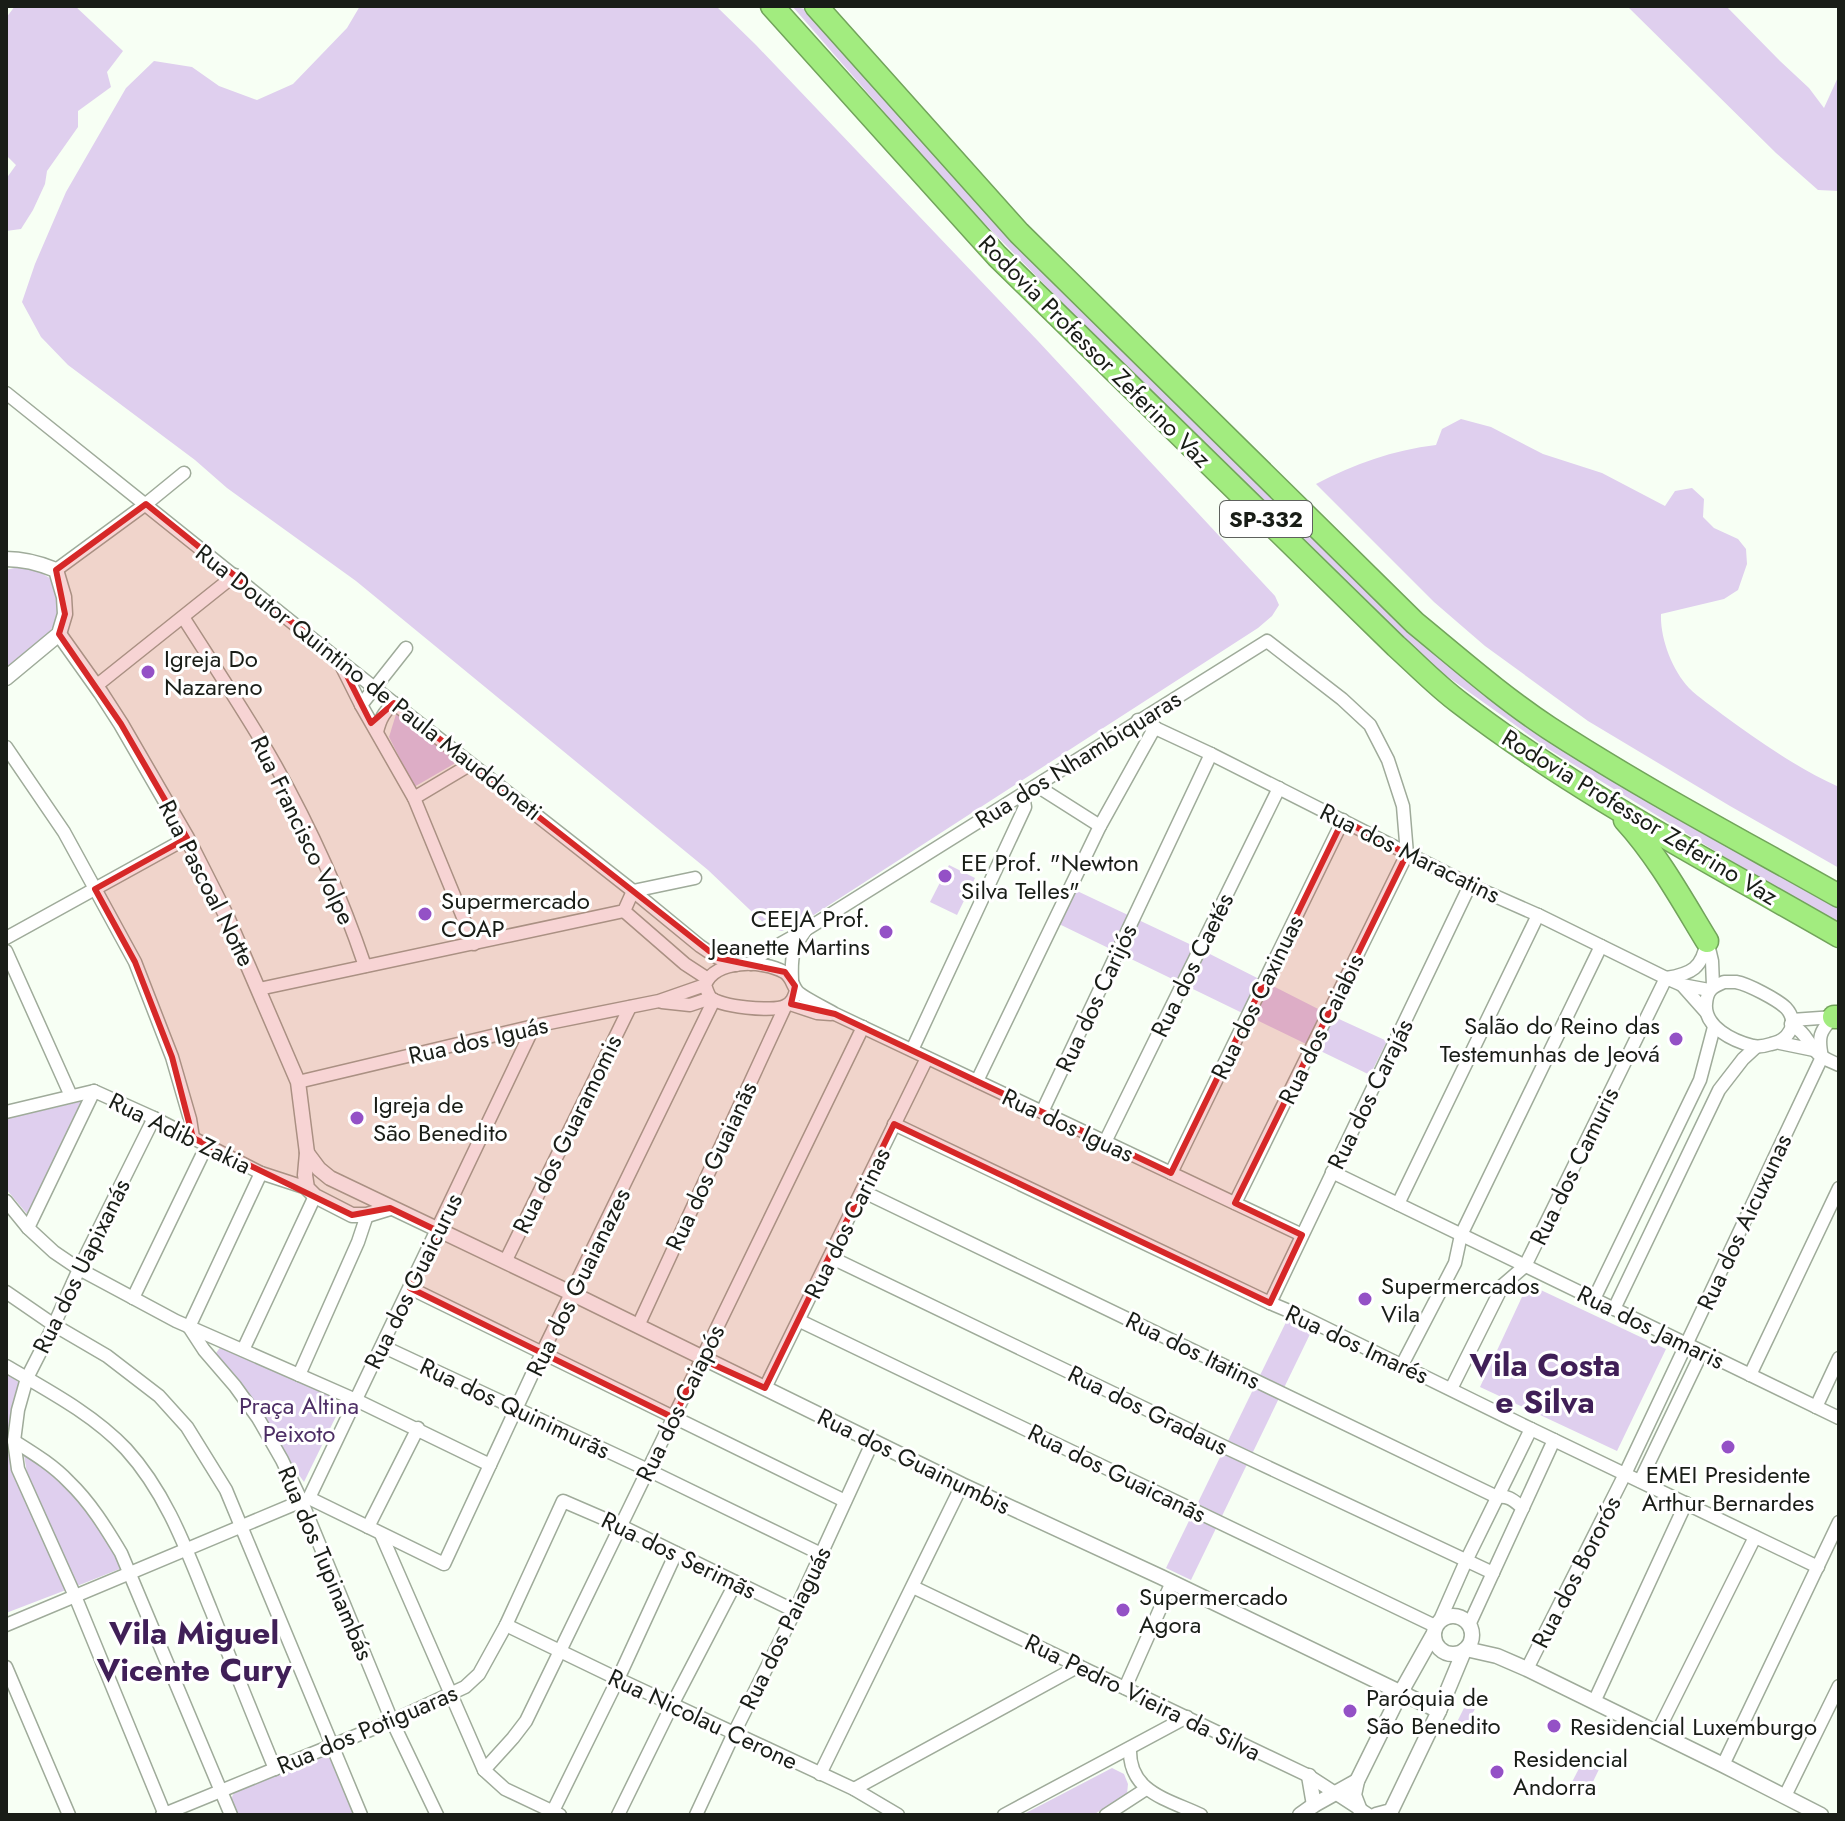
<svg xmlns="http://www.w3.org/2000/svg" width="1845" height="1821" viewBox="0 0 1845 1821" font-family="Jost,sans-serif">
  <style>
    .green { fill: #dfcfee }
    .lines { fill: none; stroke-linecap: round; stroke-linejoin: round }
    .minor-casing { stroke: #9fab9a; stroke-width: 15 }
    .tertiary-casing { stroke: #9fab9a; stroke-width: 17 }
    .motorway-casing { stroke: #72a45b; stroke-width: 25 }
    .minor { stroke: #fff; stroke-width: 12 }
    .tertiary { stroke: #fff; stroke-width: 14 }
    .motorway { stroke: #a2ec7f; stroke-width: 22 }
    .marked { fill: #d62828; fill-opacity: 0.2; stroke: #d62828; stroke-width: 6; stroke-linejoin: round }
    .poi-dot { fill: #9451c6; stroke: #fff; stroke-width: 3 }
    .labels { text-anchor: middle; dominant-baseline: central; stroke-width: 6; stroke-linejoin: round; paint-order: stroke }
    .shield { fill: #fff; stroke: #5e615d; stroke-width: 2 }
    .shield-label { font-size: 22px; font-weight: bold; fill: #191d17 }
    .street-label { font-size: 24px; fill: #191d17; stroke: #fff }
    .poi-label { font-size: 24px; fill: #191d17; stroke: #fff; text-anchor: start }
    .park-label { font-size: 24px; fill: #4d2e65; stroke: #fff }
    .district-label { font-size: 32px; font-weight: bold; fill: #401f57; stroke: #fff }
  </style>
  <rect width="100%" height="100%" fill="#f7fff4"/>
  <g class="green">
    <polygon points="15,6 75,6 123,51 107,72 111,87 78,111 78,127 47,171 45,184 33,210 21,229 6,231 6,179 16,165 6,155 6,18"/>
    <polygon points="360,6 716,6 756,45 1038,341 1275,596 1279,605 1272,616 1258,628 806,920 782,931 769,928 708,870 356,581 227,488 195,460 68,365 41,337 22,302 35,264 66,192 126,88 154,61 192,67 219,86 257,100 293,84 347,28"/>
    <polygon points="792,6 813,11 1408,625 1839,907 1839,927 1550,750 1441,672 1395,631 1097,338 981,220 912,144"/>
    <polygon points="1627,6 1726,6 1780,61 1809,88 1824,108 1839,75 1839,191 1818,190 1776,153"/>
    <path d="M1461 419 1491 427 1543 454 1602 473 1665 506 1675 491 1692 488 1704 499 1703 517 1714 528 1738 539 1746 549 1747 564 1738 590 1724 599 1661 614C1660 638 1672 670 1689 688 1699 698 1712 706 1723 715 1760 742 1797 768 1839 787V868L1730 806 1588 721 1485 646 1434 602 1316 484C1354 464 1393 450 1436 445L1442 429Z"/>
    <polygon points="18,567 33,568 53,580 60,590 58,619 50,631 6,668 6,570"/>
    <polygon points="397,711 459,761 414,787 389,737"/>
    <polygon points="949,865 975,878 957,915 930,902"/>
    <polygon points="1075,890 1200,949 1328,1014 1387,1041 1370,1075 1059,924"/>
    <polygon points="83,1101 28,1215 6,1189 6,1119"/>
    <polygon points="1528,1284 1666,1349 1617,1451 1480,1387"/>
    <polygon points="1288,1318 1312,1330 1191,1580 1166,1568"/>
    <polygon points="221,1346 343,1402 304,1482 214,1356"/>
    <polygon points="6,1374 20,1383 9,1438 66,1590 6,1613"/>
    <polygon points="24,1455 50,1471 72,1490 115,1549 122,1568 77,1586 28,1479"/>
    <polygon points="1468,1700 1477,1705 1465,1728 1456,1724"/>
    <polygon points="1587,1753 1603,1761 1589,1790 1572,1782"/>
    <path d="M318 1754H327L337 1764 357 1815H234C229 1803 230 1796 239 1787Z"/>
    <polygon points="1112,1768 1124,1774 1128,1784 1127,1794 1093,1815 1022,1815"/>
  </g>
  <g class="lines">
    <g class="minor-casing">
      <g id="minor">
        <polyline points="6,393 339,660 633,891 700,946 718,958 736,965"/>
        <polyline points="56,570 146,504 184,473"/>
        <path d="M183 617C209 658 237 700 262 742 304 813 339 889 365 966"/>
        <polyline points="340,663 361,705 414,798 474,944"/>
        <polyline points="96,686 235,575"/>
        <polyline points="361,705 406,648"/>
        <polyline points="1138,720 1211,754 1470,885 1538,915 1666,978 1682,985 1709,990"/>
        <path d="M377 732C380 719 384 712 394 703"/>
        <polyline points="6,747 64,832 135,962 172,1057 190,1119 193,1138"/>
        <polyline points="1037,786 1100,826"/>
        <polyline points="414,798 471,764"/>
        <polyline points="633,891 695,878"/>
        <polyline points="624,911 685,964 708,979"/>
        <polyline points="6,938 187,838"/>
        <polyline points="1708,944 1712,961 1713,986"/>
        <polyline points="6,951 71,1096"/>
        <polyline points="751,964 764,953 807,929 1267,641 1342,699 1370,725 1388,760 1403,806 1407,854 1235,1203"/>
        <path d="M792 980C791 959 792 948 805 931"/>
        <path d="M1724 982C1725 982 1736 982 1736 982 1748 984 1778 1000 1786 1008 1800 1023 1788 1041 1771 1044 1765 1046 1759 1047 1753 1046 1733 1041 1704 1027 1706 1004 1707 990 1712 987 1724 982Z"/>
        <polyline points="1682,985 1706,1012"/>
        <polyline points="259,989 624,911 633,891"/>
        <path d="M796 991C794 997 792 1003 785 1006 773 1012 719 1007 710 997 708 994 706 988 705 985 715 959 763 960 784 972 792 977 792 985 797 991 802 997 827 1009 835 1014L1302 1235"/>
        <polyline points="662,1002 690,1005 711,998"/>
        <polyline points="790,1004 817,1013 831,1014"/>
        <polyline points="1792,1020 1834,1017"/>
        <path d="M1791 1024C1807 1035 1804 1037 1815 1050 1820 1058 1831 1061 1839 1065"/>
        <polyline points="1780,1043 1814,1050"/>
        <polyline points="912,1050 1025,807 1023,795"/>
        <polyline points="977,1081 1100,826 1155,727"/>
        <polyline points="298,1082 534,1026 659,1001 705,985"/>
        <polyline points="6,1112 94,1091 154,1118 261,1173 307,1188"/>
        <polyline points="1042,1112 1211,754"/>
        <polyline points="154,1118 79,1269 54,1325 27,1378 18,1410 14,1441 18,1469 75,1596 165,1815"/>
        <polyline points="894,1124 1270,1303 1301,1316 1531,1429 1818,1567"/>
        <polyline points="1105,1142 1279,788"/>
        <polyline points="1332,1172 1839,1418"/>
        <polyline points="1171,1173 1343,820"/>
        <path d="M862 1191 1497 1497C1509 1495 1514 1501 1523 1508"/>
        <polyline points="6,1201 28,1228 54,1252 79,1269 176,1321 356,1400 490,1465"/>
        <polyline points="1398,1204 1538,915"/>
        <polyline points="28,1228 94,1091"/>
        <polyline points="830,1257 1229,1449 1493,1573"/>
        <polyline points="505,1262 630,1007"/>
        <polyline points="410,1288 845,1501"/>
        <polyline points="6,1292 54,1325 107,1356 159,1396 187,1427 226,1490 361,1815"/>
        <polyline points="133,1298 207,1145"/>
        <polyline points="1594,1299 1700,1080 1714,1027"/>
        <polyline points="1270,1303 1470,885"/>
        <polyline points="1614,1309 1719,1090 1743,1059 1756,1047"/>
        <polyline points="800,1321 1435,1626"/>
        <polyline points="638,1326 785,1007"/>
        <polyline points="189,1327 204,1350 235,1386 258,1418 282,1460 302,1502 392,1721 437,1815"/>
        <polyline points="189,1327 261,1173"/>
        <polyline points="382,1346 648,1470 821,1554"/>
        <polyline points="243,1350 315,1196"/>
        <polyline points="1402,1365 1455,1263 1461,1235 1601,946"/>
        <path d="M6 1366C47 1390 93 1414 126 1449 168 1495 188 1554 211 1610 232 1663 253 1716 275 1769"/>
        <polyline points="299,1375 358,1242 367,1215"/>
        <polyline points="1750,1375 1839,1188"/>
        <polyline points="765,1388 927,1058"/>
        <path d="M1451 1389 1503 1285 1525 1266 1666 978C1692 974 1702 968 1707 941"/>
        <polyline points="1816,1407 1839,1358"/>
        <path d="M14 1441C33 1453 53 1465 69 1482 90 1502 106 1528 121 1553L231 1815"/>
        <polyline points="1640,1481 1702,1352"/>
        <polyline points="309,1498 444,1564 542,1353 714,1000"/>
        <polyline points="368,1527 418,1428"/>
        <polyline points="381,1534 484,1770 505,1789 560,1815"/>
        <polyline points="913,1587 1309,1776 1369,1815"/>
        <polyline points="1440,1620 1466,1561 1531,1429"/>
        <polyline points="6,1625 309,1498 534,1026"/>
        <polyline points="506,1625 618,1679 854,1789 898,1815"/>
        <polyline points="1469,1625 1554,1440"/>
        <polyline points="6,1667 69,1815"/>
        <path d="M1527 1669 1625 1474 1822 1057C1818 1038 1819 1031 1834 1017"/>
        <polyline points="1125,1688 1172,1582"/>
        <polyline points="1594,1702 1686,1503"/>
        <polyline points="1657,1733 1755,1537"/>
        <path d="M1130 1748C1128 1792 1167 1799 1201 1815"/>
        <polyline points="1723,1765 1839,1522"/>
        <polyline points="484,1770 513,1738 526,1721 863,1027"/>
        <polyline points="820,1774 962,1485"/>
        <polyline points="854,1789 1079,1666"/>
        <polyline points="1785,1796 1839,1686"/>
        <polyline points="162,1815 392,1721 465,1687 479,1674 506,1625 563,1501 621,1526 795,1611"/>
        <polyline points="551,1815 618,1679 676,1553"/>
        <polyline points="618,1815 673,1703 736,1582"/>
        <polyline points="696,1815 734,1733 795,1611 873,1441"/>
        <polyline points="1004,1815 1187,1717"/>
        <polyline points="1106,1815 1146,1789"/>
      </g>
    </g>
    <g class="tertiary-casing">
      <g id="tertiary">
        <path d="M6 559C24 559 39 563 56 570L64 597 65 614 59 634 6 678"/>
        <polyline points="59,634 101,693 121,724 187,838 227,917 298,1082 307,1153 305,1175 307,1188 315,1196 352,1215 367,1215 390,1208"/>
        <polyline points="307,1153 319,1169 330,1178 573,1294 962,1485 1161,1577 1439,1711"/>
        <circle cx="1453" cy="1635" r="19"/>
        <polyline points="1466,1649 1497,1656 1527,1669 1723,1765 1821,1815"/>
        <polyline points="1309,1776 1314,1805"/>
        <polyline points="1359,1808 1354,1795 1357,1781 1401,1692 1433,1635"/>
        <polyline points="1300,1815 1314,1805 1357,1781"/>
        <polyline points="1376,1815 1391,1811 1439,1711 1464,1651"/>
      </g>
    </g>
    <g class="motorway-casing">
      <g id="motorway">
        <path d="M772 6 997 256 1396 646C1417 665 1437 686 1460 703 1577 793 1711 862 1839 936"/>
        <path d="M816 6 1019 233 1415 623C1459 659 1502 697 1549 728 1643 789 1742 841 1839 896"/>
        <path d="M1625 820C1658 856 1682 900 1707 941"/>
        <polyline points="1834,1017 1839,1017"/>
      </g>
    </g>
    <use href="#minor" class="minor"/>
    <use href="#tertiary" class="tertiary"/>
    <use href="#motorway" class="motorway"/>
  </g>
  <path class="marked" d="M146 504 339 660 371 723 394 703 718 958 785 972 795 986 791 1004 835 1014 1171 1173 1343 820 1407 854 1235 1203 1302 1235 1270 1303 894 1124 765 1388 701 1359 674 1418 410 1288 438 1231 390 1208 352 1215 193 1138 172 1057 135 962 95 889 187 838 121 724 59 634 65 614 56 570Z"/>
  <g class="poi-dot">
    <circle cx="148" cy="672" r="8"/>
    <circle cx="945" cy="876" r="8"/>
    <circle cx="425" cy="914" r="8"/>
    <circle cx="886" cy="932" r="8"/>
    <circle cx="1676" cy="1039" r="8"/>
    <circle cx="357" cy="1118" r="8"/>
    <circle cx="1365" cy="1299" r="8"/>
    <circle cx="1728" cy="1447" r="8"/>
    <circle cx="1123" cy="1610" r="8"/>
    <circle cx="1350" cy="1711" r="8"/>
    <circle cx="1554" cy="1726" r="8"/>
    <circle cx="1497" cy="1772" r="8"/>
  </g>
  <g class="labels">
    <rect class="shield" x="1220" y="501" width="92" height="36" rx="6"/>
    <g class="shield-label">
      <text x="1266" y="519">SP-332</text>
    </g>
    <g class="street-label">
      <text transform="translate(1095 351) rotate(45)">Rodovia Professor Zeferino Vaz</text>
      <text transform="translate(369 682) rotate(38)">Rua Doutor Quintino de Paula Mauddoneti</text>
      <text transform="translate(1078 759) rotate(-32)">Rua dos Nhambiquaras</text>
      <text transform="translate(1640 817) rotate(31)">Rodovia Professor Zeferino Vaz</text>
      <text transform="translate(303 830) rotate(64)">Rua Francisco Volpe</text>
      <text transform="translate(1410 853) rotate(26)">Rua dos Maracatins</text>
      <text transform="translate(207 883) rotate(63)">Rua Pascoal Notte</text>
      <text transform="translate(1192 965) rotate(-64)">Rua dos Caetés</text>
      <text transform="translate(1257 997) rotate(-64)">Rua dos Caxinuas</text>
      <text transform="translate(1096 998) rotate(-65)">Rua dos Carijós</text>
      <text transform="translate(1321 1029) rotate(-64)">Rua dos Caiabis</text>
      <text transform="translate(478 1040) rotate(-13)">Rua dos Iguás</text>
      <text transform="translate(1370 1094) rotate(-64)">Rua dos Carajás</text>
      <text transform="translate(1068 1125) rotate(25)">Rua dos Iguas</text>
      <text transform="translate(180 1133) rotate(26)">Rua Adib Zakia</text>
      <text transform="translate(567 1134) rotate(-64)">Rua dos Guaramomis</text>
      <text transform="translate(711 1166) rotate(-65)">Rua dos Guaianãs</text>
      <text transform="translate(1574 1166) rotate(-64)">Rua dos Camuris</text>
      <text transform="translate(1744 1222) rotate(-65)">Rua dos Aicuxunas</text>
      <text transform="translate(847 1223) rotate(-64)">Rua dos Carinas</text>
      <text transform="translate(81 1266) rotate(-64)">Rua dos Uapixanás</text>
      <text transform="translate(413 1281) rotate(-64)">Rua dos Guaicurus</text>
      <text transform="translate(578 1282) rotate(-64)">Rua dos Guaianazes</text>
      <text transform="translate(1651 1327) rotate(26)">Rua dos Jamaris</text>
      <text transform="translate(1357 1344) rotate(25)">Rua dos Imarés</text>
      <text transform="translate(1193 1350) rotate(26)">Rua dos Itatins</text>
      <text transform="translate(680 1403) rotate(-64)">Rua dos Caiapós</text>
      <text transform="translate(515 1408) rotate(25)">Rua dos Quinimurãs</text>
      <text transform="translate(1148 1410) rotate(26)">Rua dos Gradaus</text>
      <text transform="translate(914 1461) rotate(26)">Rua dos Guainumbis</text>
      <text transform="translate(1117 1473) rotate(26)">Rua dos Guaicanãs</text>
      <text transform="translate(679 1555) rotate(26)">Rua dos Serimãs</text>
      <text transform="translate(326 1563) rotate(67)">Rua dos Tupinambás</text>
      <text transform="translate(1576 1572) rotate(-63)">Rua dos Bororós</text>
      <text transform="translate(785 1628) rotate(-64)">Rua dos Paiaguás</text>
      <text transform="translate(1143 1697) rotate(26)">Rua Pedro Vieira da Silva</text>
      <text transform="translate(703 1719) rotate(25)">Rua Nicolau Cerone</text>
      <text transform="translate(367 1729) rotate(-23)">Rua dos Potiguaras</text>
    </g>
    <g class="poi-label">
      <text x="164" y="658">Igreja Do<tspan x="164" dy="28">Nazareno</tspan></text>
      <text x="961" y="862">EE Prof. "Newton<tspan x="961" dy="28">Silva Telles"</tspan></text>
      <text x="441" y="900">Supermercado<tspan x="441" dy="28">COAP</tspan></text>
      <text x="870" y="918" text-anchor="end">CEEJA Prof.<tspan x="870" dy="28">Jeanette Martins</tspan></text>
      <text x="1660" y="1025" text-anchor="end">Salão do Reino das<tspan x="1660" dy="28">Testemunhas de Jeová</tspan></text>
      <text x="373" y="1104">Igreja de<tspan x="373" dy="28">São Benedito</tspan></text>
      <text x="1381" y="1285">Supermercados<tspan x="1381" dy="28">Vila</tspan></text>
      <text x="1728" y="1474" text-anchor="middle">EMEI Presidente<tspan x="1728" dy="28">Arthur Bernardes</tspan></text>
      <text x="1139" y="1596">Supermercado<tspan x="1139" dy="28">Agora</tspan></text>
      <text x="1366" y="1697">Paróquia de<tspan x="1366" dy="28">São Benedito</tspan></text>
      <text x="1570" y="1726">Residencial Luxemburgo</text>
      <text x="1513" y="1758">Residencial<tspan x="1513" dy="28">Andorra</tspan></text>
    </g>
    <g class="park-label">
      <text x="299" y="1405">Praça Altina<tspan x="299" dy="28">Peixoto</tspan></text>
    </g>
    <g class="district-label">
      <text x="1545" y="1365">Vila Costa<tspan x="1545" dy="37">e Silva</tspan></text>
      <text x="194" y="1633">Vila Miguel<tspan x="194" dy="37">Vicente Cury</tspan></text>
    </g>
  </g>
  <rect width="1845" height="1821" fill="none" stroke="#191d17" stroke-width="16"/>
</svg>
